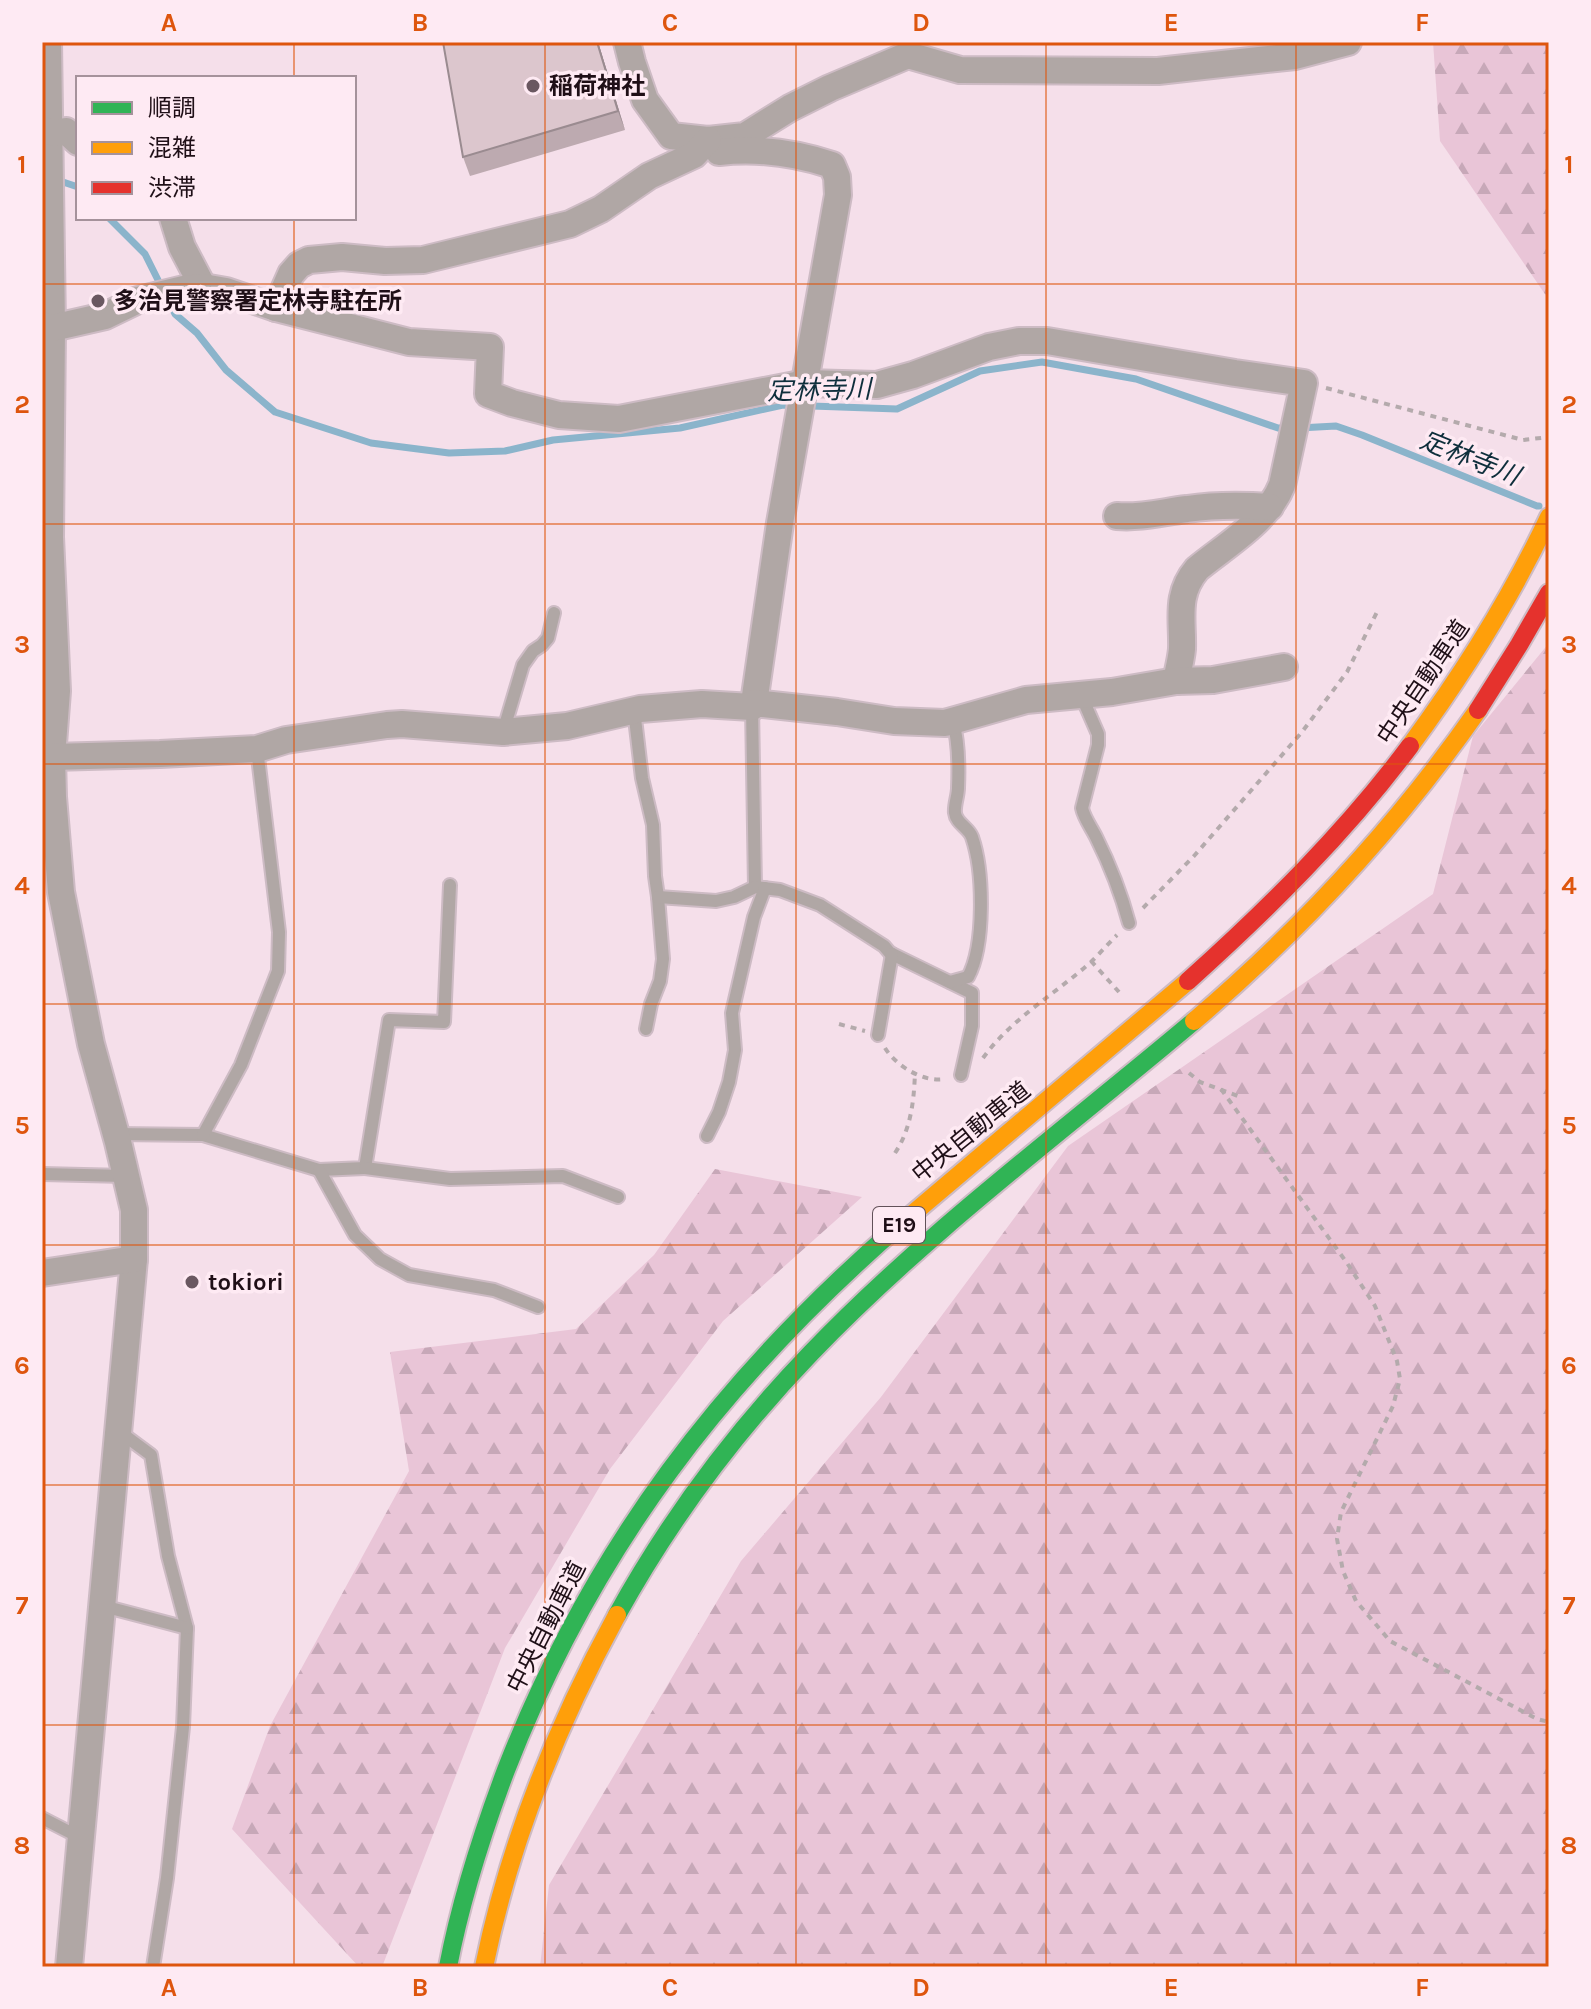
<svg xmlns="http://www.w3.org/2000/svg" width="1591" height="2009" viewBox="0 0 1591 2009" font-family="Karla,'Noto Sans JP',sans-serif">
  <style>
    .forest { fill: url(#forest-firs) }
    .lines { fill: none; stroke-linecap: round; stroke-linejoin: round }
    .stream { stroke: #8bb4cb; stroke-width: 7 }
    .lane-casing { stroke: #cdbbc4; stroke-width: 16 }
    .street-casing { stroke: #cdbbc4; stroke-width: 30 }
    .fast-casing { stroke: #cdbbc4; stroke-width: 22 }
    .slow-casing { stroke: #cdbbc4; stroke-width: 22 }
    .jam-casing { stroke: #cdbbc4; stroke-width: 22 }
    .path { stroke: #b4aaac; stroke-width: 4; stroke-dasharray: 6 6; stroke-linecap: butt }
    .lane { stroke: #b0a7a5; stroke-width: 12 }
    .street { stroke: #b0a7a5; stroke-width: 26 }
    .fast { stroke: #30b455; stroke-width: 18 }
    .slow { stroke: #ff9f0a; stroke-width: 18 }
    .jam { stroke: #e5322d; stroke-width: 18 }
    .wall { fill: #bdaab0 }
    .shaded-wall { fill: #9a8b90 }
    .building { fill: #dcc6cd; stroke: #9a8b90; stroke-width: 2 }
    .grid { fill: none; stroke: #de550d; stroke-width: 2; stroke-opacity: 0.55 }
    .poi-dot { fill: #6a5861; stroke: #feeaf3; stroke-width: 3 }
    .labels { text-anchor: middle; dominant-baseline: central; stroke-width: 7; stroke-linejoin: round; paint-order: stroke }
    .shield { fill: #feeaf3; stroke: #625159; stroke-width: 2 }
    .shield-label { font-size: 22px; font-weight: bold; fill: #1f0f17 }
    .poi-label { font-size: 24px; font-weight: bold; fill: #1f0f17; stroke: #feeaf3; text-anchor: start }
    .street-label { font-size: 24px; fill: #1f0f17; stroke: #feeaf3 }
    .water-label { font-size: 26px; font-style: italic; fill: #0f2f3c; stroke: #feeaf3 }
    .neatline { fill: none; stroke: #de550d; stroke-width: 3 }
    .grid-label { font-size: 26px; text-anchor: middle; font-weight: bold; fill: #de550d }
  </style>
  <defs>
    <pattern id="forest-firs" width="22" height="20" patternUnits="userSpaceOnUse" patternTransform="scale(2)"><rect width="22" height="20" fill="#e9c5d7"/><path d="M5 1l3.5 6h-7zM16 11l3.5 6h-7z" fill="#c7a8b8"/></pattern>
  </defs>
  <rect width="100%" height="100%" fill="#f5dfea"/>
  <g class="forest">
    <polygon points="1433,42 1549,42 1549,300 1440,141"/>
    <polygon points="1549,643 1549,1967 540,1967 549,1885 741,1561 881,1397 1068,1146 1433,894 1473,736"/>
    <polygon points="715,1169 862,1197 723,1321 610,1469 505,1648 382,1967 359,1967 232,1829 270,1726 409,1471 390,1352 576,1329 654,1255"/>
  </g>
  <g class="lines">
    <g class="stream">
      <polyline points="57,180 78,187"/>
      <polyline points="109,218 145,254 175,314 197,333 226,370 275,412 371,443 449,453 505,451 553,440 680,428 783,405 897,409 980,371 1042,362 1136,379 1278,428 1287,428"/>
      <polyline points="1299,428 1336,426 1362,435 1537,506 1539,506"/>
    </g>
    <g class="lane-casing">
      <g id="lane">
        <path d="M1081 695 1098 734V745L1082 808C1084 818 1091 827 1096 837 1110 865 1121 893 1129 923"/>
        <polyline points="752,707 755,887"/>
        <polyline points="634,710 642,778 653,825 655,876 658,897 663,959 660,981 651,1004 646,1029"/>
        <polyline points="503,732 523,665 533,651 542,645 548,638 554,613"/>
        <polyline points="658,897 716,901 734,897 755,887 780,890 820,905 884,946 890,953 972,993 972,1026 961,1075"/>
        <path d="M950 982 968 977C985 946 984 872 972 837 969 828 956 823 955 813 954 805 958 796 958 788 959 765 959 743 953 721"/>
        <polyline points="878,1035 892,954"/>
        <polyline points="115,1134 203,1135 319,1170 365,1168 389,1020 444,1022 450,885"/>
        <polyline points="203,1135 241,1065 278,971 279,932 257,749"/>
        <polyline points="707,1136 719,1112 729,1082 735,1050 732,1013 754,917 765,888"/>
        <polyline points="365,1168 450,1179 563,1176 618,1197"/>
        <polyline points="319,1170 355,1235 380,1259 409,1275 494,1290 538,1307"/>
        <polyline points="42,1174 125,1176"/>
        <polyline points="120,1432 151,1455 168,1556 187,1628 183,1727 167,1878 153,1967"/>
        <polyline points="103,1606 187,1628"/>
        <polyline points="42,1818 81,1838"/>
      </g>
    </g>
    <g class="street-casing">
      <g id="street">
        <polyline points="48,42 52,328 50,537 57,691 52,757 53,797 61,892 91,1044 118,1142 134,1210 134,1259 69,1967"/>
        <polyline points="627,42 632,62 645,100 671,136 708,140 745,136 790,108 830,88 908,55 960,70 1158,71 1295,56 1348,42"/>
        <polyline points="42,130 56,133 66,131 78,142"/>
        <path d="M719 152C756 148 796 153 832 165L837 177 838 195 780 523 754 703"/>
        <polyline points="173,218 182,247 203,287"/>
        <polyline points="276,308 291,274 299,265 309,260 342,257 385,261 423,260 570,224 601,209 649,176 694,155 708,140"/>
        <path d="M42 325 52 328 105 316 138 300 184 289 203 287 226 291 276 308 409 342 490 347 488 394 512 403 559 415 619 419 806 383 877 385 913 375 989 347 1019 341H1047L1235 373 1304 383 1282 485C1268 521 1226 545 1197 569 1175 595 1183 619 1182 649 1181 660 1178 671 1176 681"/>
        <path d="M1117 516C1141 518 1162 512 1187 509 1214 505 1242 505 1270 507"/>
        <polyline points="52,757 160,754 257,749 286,740 387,725 402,724 503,732 567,726 640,709 702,704 752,707 754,703 837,712 894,721 945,723 1026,700 1112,692 1176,681 1213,680 1284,667"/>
        <polyline points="42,1273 134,1259"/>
      </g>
    </g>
    <g class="fast-casing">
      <g id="fast">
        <path d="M617 1615C670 1519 735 1432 811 1353 928 1231 1065 1130 1194 1021"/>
        <path d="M448 1967C461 1899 482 1834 506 1770 593 1547 723 1378 903 1222"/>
      </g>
    </g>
    <g class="slow-casing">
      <g id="slow">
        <path d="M1410 746C1463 674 1511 598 1549 517"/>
        <path d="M1194 1021C1302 929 1397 826 1478 710"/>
        <polyline points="903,1222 1188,981"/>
        <path d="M484 1967C509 1844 557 1725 617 1615"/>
      </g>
    </g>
    <g class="jam-casing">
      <g id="jam">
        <polyline points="1478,710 1519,645 1549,593"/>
        <path d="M1188 981C1268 909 1345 833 1410 746"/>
      </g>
    </g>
    <g class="path">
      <polyline points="1326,388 1523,440 1549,437"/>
      <polyline points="1143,908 1194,856 1302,732 1347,672 1378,610"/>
      <polyline points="1091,961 1119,992"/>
      <polyline points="839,1024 865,1031"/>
      <path d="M885 1048C896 1066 924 1083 945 1079"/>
      <path d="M983 1058C1011 1019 1055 994 1091 962 1100 953 1108 944 1117 935"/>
      <polyline points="1189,1073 1200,1082 1238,1096"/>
      <polyline points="1221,1089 1347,1263 1375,1306 1397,1361 1400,1379 1393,1406 1341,1512 1337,1539 1343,1571 1356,1601 1390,1641 1537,1719 1549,1722"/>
      <path d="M895 1153C911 1129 914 1101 915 1072"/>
    </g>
    <use href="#lane" class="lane"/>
    <use href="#street" class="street"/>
    <use href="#fast" class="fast"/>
    <use href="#slow" class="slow"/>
    <use href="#jam" class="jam"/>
  </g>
  <polygon class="wall" points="443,42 598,42 625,130 470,176 463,157"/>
  <polygon class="shaded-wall" points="597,42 598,42 625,130 618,111"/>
  <polygon class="building" points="443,42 597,42 618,111 463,157"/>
  <path class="grid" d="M294 42V78M545 42V1967M796 42V1967M1046 42V1967M1296 42V1967M294 218V1967M42 284H1549M42 524H1549M42 764H1549M42 1004H1549M42 1245H1549M42 1485H1549M42 1725H1549"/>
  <g class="poi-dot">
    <circle cx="533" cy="86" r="8"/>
    <circle cx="98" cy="301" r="8"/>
    <circle cx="192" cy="1282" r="8"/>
  </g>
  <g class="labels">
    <rect class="shield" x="873" y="1207" width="52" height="36" rx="6"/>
    <g class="shield-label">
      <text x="899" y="1225">E19</text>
    </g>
    <g class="poi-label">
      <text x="549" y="86">稲荷神社</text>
      <text x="114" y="301">多治見警察署定林寺駐在所</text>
      <text x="208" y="1282">tokiori</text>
    </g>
    <g class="street-label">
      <text transform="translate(1423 682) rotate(-56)">中央自動車道</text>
      <text transform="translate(971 1132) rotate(-39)">中央自動車道</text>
      <text transform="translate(546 1627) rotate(-63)">中央自動車道</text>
    </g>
    <g class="water-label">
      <text transform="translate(819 390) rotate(-1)">定林寺川</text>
      <text transform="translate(1470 458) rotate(22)">定林寺川</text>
    </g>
  </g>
  <rect width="1591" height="2009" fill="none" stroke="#feeaf3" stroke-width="88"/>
  <rect x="76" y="76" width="280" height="144" fill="#feeaf3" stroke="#a5929b" stroke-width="2"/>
  <rect x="92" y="102" width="40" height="12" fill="#30b455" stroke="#a5929b" stroke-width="2"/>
  <text x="148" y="116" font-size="24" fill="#1f0f17">順調</text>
  <rect x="92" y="142" width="40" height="12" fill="#ff9f0a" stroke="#a5929b" stroke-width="2"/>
  <text x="148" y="156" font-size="24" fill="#1f0f17">混雑</text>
  <rect x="92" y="182" width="40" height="12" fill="#e5322d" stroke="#a5929b" stroke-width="2"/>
  <text x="148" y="196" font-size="24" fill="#1f0f17">渋滞</text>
  <rect x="44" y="44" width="1503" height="1921" class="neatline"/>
  <g class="grid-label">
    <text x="169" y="31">A</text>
    <text x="420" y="31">B</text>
    <text x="670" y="31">C</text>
    <text x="921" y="31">D</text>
    <text x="1171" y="31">E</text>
    <text x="1422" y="31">F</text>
    <text x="22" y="173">1</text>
    <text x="1569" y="173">1</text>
    <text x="22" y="413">2</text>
    <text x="1569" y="413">2</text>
    <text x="22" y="653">3</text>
    <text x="1569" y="653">3</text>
    <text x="22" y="894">4</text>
    <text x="1569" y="894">4</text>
    <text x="22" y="1134">5</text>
    <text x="1569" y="1134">5</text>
    <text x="22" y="1374">6</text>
    <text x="1569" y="1374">6</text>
    <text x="22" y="1614">7</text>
    <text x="1569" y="1614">7</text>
    <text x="22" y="1854">8</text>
    <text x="1569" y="1854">8</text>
    <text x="169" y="1996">A</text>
    <text x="420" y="1996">B</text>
    <text x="670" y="1996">C</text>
    <text x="921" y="1996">D</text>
    <text x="1171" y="1996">E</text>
    <text x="1422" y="1996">F</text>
  </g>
</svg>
